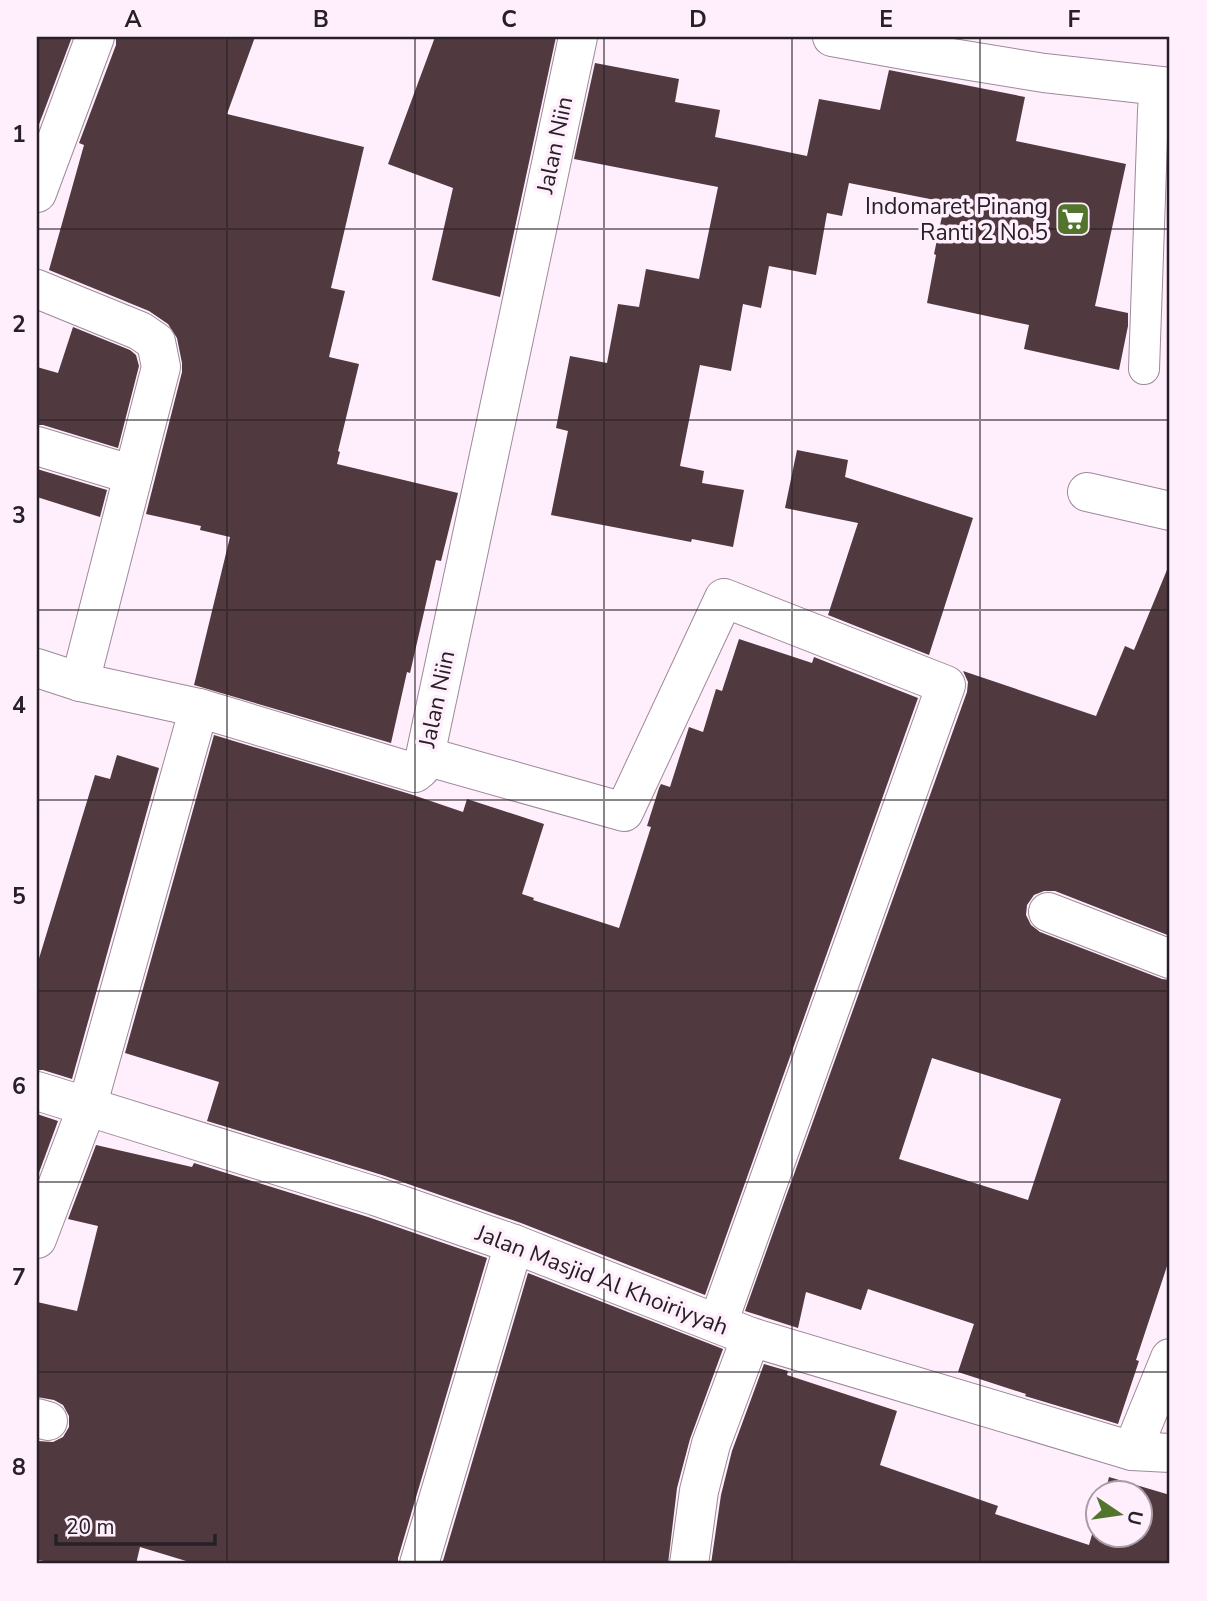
<svg xmlns="http://www.w3.org/2000/svg" width="1207" height="1601" viewBox="0 0 1207 1601" font-family="'Nunito Sans',sans-serif">
  <style>
    .building { fill: #50393f; fill-rule: evenodd }
    .lines { fill: none; stroke-linecap: round; stroke-linejoin: round }
    .service-casing { stroke: #9d8a9b; stroke-width: 32 }
    .minor-casing { stroke: #9d8a9b; stroke-width: 40 }
    .tertiary-casing { stroke: #9d8a9b; stroke-width: 40 }
    .service { stroke: #fff; stroke-width: 30 }
    .minor { stroke: #fff; stroke-width: 38 }
    .tertiary { stroke: #fff; stroke-width: 38 }
    .grid { fill: none; stroke: #282027; stroke-width: 2; stroke-opacity: 0.55 }
    .labels { text-anchor: middle; dominant-baseline: central; stroke-width: 7; stroke-linejoin: round; paint-order: stroke }
    .street-label { font-size: 23px; fill: #282027; stroke: #ffeefc }
    .poi-label { font-size: 23px; fill: #282027; stroke: #ffeefc; text-anchor: end }
    .neatline { fill: none; stroke: #282027; stroke-width: 2.5 }
    .grid-label { font-size: 23px; text-anchor: middle; font-weight: bold; fill: #282027 }
  </style>
  <rect width="100%" height="100%" fill="#ffeefc"/>
  <g class="building">
    <polygon points="37,37 72,37 38,127 37,127"/>
    <polygon points="116,37 255,37 227,114 364,147 331,288 345,291 329,357 359,364 338,451 340,452 337,464 458,493 441,561 436,560 410,673 407,672 391,743 194,685 230,537 200,530 201,526 146,514 182,372 182,363 177,338 168,324 149,311 49,270 84,145 79,143 116,45"/>
    <polygon points="435,37 556,37 500,297 432,280 453,188 388,164"/>
    <polygon points="595,63 679,79 675,102 720,110 715,137 807,156 819,99 880,110 889,70 1025,97 1016,141 1126,164 1095,306 1128,313 1128,326 1119,370 1024,349 1029,325 927,303 936,255 934,254 945,202 849,183 842,216 827,213 816,275 769,266 761,308 743,304 731,371 700,365 680,466 704,471 702,483 744,490 733,547 692,539 691,542 551,515 568,431 556,428 570,356 607,363 618,304 639,307 646,269 699,279 718,187 574,159"/>
    <polygon points="73,327 130,350 136,355 139,366 118,448 43,425 37,425 37,367 58,373"/>
    <polygon points="797,450 848,460 845,477 973,518 929,655 828,615 858,523 785,508"/>
    <polygon points="37,469 107,490 100,517 37,497"/>
    <path d="M1169 565H1170V936L1055 891H1044L1034 895 1027 905 1026 915 1031 925 1040 932 1162 979 1170 980V1257L1136 1360 1139 1361 1118 1424 1025 1396 1026 1394 958 1372 974 1324 868 1289 861 1310 806 1292 798 1328 745 1311 967 692 968 682 963 671 1096 716 1125 646 1134 650ZM932 1058 1061 1099 1028 1200 899 1159Z"/>
    <polygon points="739,639 812,663 814,657 918,698 705,1295 521,1223 382,1175 207,1121 219,1082 125,1053 214,735 410,794 463,812 467,799 544,824 522,894 534,898 533,900 619,928 651,827 647,826 659,788 661,784 670,787 689,727 703,732 716,689 722,691"/>
    <polygon points="117,755 159,768 72,1079 43,1070 37,1070 37,965 95,775 110,779"/>
    <polygon points="37,1114 58,1121 37,1178"/>
    <polygon points="96,1145 192,1167 194,1163 368,1217 487,1258 398,1558 398,1564 196,1564 140,1547 136,1564 64,1564 37,1560 37,1441 53,1442 63,1437 69,1427 69,1416 63,1405 54,1400 37,1397 37,1302 77,1311 98,1226 68,1219"/>
    <polygon points="528,1273 723,1349 690,1439 677,1488 668,1564 442,1564"/>
    <polygon points="764,1364 788,1371 787,1375 897,1411 880,1465 998,1506 995,1514 1089,1545 1098,1514 1098,1535 1140,1535 1140,1493 1105,1493 1109,1477 1170,1495 1170,1564 711,1564 721,1495 732,1451"/>
  </g>
  <g class="lines">
    <g class="service-casing">
      <polyline id="service" points="1144,369 1153,111 1155,85"/>
    </g>
    <g class="minor-casing">
      <g id="minor">
        <polyline points="37,193 95,37"/>
        <polyline points="37,289 140,331 156,342 161,367 80,682 199,708 415,773 420,769 425,756 578,37"/>
        <polyline points="37,446 133,475"/>
        <polyline points="1087,492 1170,511"/>
        <polyline points="37,668 80,682"/>
        <polyline points="425,756 624,812 724,598 946,685 718,1323"/>
        <polyline points="1048,912 1170,959"/>
        <polyline points="37,1091 375,1196 514,1244 751,1337 1132,1451 1170,1453"/>
        <polyline points="37,1239 87,1107 199,708"/>
        <polyline points="37,1418 48,1421"/>
        <polyline points="1132,1451 1170,1358"/>
        <polyline points="419,1564 514,1244"/>
        <polyline points="689,1564 699,1491 711,1444 751,1337"/>
      </g>
    </g>
    <g class="tertiary-casing">
      <polyline id="tertiary" points="832,37 915,52 1044,73 1170,87"/>
    </g>
    <use href="#service" class="service"/>
    <use href="#minor" class="minor"/>
    <use href="#tertiary" class="tertiary"/>
  </g>
  <path class="grid" d="M227 37V1564M415 37V1564M604 37V1564M792 37V1564M980 37V1564M37 229H1170M37 420H1170M37 610H1170M37 800H1170M37 991H1170M37 1182H1170M37 1372H1170"/>
  <defs>
    <g id="supermarket-square" transform="scale(1.75)"><rect x="-9" y="-9" width="18" height="18" rx="4" fill="#53742c" stroke="#ffeefc"/><path d="M-6-5.5h2.5l.6 2H6L4.5 2H-2.5L-4.4-4H-6ZM-1.5 3.2a1.3 1.3 0 1 0 .1 0ZM3 3.2a1.3 1.3 0 1 0 .1 0Z" fill="#fff"/></g>
  </defs>
  <g fill-rule="evenodd">
    <use href="#supermarket-square" x="1073" y="219"/>
  </g>
  <g class="labels">
    <g class="street-label">
      <text transform="translate(555 145) rotate(-78)">Jalan Niin</text>
      <text transform="translate(437 699) rotate(-78)">Jalan Niin</text>
      <text transform="translate(602 1280) rotate(21)">Jalan Masjid Al Khoiriyyah</text>
    </g>
    <g class="poi-label">
      <text x="1048" y="206">Indomaret Pinang<tspan x="1048" dy="26">Ranti 2 No.5</tspan></text>
    </g>
  </g>
  <rect width="1207" height="1601" fill="none" stroke="#ffeefc" stroke-width="77"/>
  <g transform="translate(1119 1514) rotate(103)"><circle r="33" fill="#ffeefc" stroke="#a99ca7" stroke-width="2"/>
  <path d="M0-5L12 26L0 18L-12 26Z" fill="#53742c"/>
  <text y="-10" font-size="19" font-weight="bold" text-anchor="middle" fill="#282027">U</text>
  </g>
  <path d="M56 1534v10h159v-10" fill="none" stroke="#282027" stroke-width="3.5"/>
  <text x="66" y="1534" font-size="21" fill="#282027" stroke="#ffeefc" stroke-width="5" paint-order="stroke">20 m</text>
  <rect x="38" y="38" width="1130" height="1524" class="neatline"/>
  <g class="grid-label">
    <text x="133" y="27">A</text>
    <text x="321" y="27">B</text>
    <text x="509" y="27">C</text>
    <text x="698" y="27">D</text>
    <text x="886" y="27">E</text>
    <text x="1074" y="27">F</text>
    <text x="19" y="142">1</text>
    <text x="19" y="332">2</text>
    <text x="19" y="523">3</text>
    <text x="19" y="713">4</text>
    <text x="19" y="904">5</text>
    <text x="19" y="1094">6</text>
    <text x="19" y="1285">7</text>
    <text x="19" y="1475">8</text>
  </g>
</svg>
